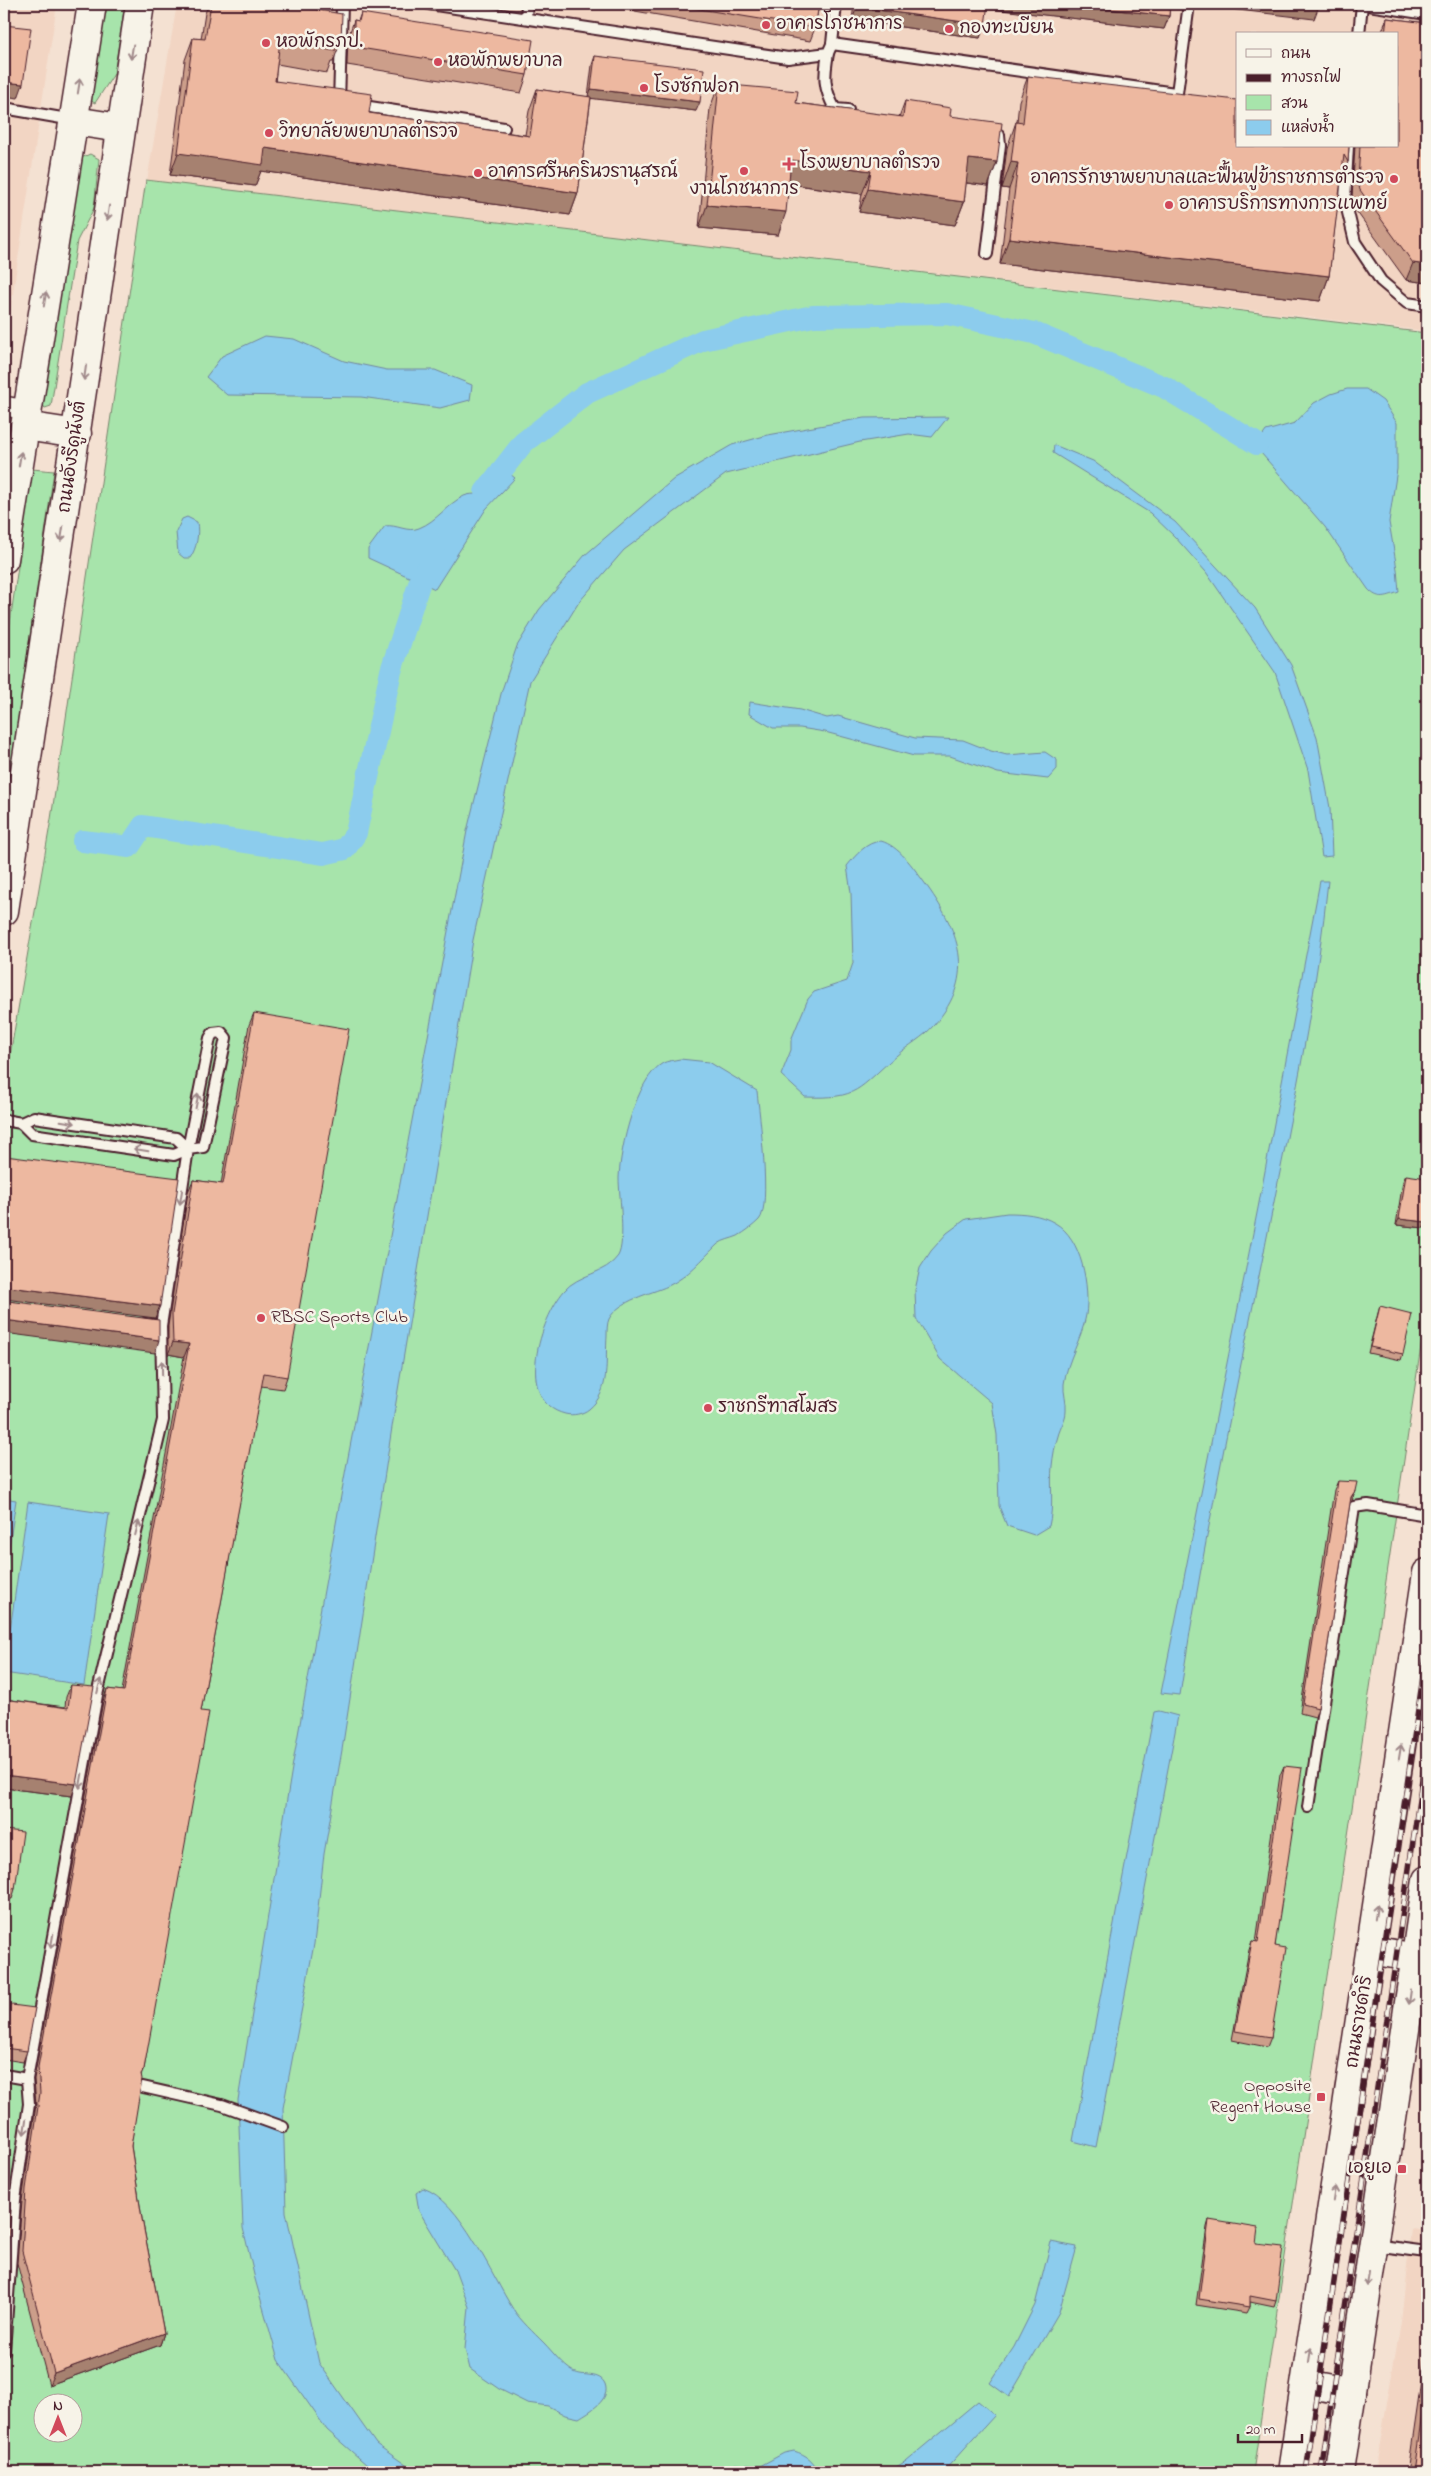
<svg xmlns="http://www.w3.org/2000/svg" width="1431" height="2476" viewBox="0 0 1431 2476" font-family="'Indie Flower','Playpen Sans Thai',sans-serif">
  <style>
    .built { fill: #f2d5c3; fill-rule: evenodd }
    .green { fill: #a7e4ab; stroke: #78826b; fill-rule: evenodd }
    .water { fill: #8ccced; stroke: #72879f }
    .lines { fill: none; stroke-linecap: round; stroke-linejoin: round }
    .canal { stroke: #8ccced; stroke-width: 22 }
    .lane-casing { stroke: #4a1f2b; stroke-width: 14 }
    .street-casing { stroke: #4a1f2b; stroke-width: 22 }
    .secondary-casing { stroke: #4a1f2b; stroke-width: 31 }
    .lane { stroke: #f7f3e8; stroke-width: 10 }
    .street { stroke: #f7f3e8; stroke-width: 19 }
    .secondary { stroke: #f7f3e8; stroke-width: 28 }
    .rail-casing { stroke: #4a1f2b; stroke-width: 5.5 }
    .rail { stroke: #f7f3e8; stroke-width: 4; stroke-dasharray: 11; stroke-linecap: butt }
    .wall { fill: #cc9e8a; stroke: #4a1f2b }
    .shaded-wall { fill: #a68170; stroke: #4a1f2b }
    .building { fill: #edb8a0; stroke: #4a1f2b }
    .oneway { stroke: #a0898a }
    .poi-dot { fill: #d1495b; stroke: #f7f3e8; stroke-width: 2 }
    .labels { text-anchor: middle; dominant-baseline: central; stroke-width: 5; stroke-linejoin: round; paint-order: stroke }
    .poi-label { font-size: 18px; fill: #4a1f2b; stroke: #f7f3e8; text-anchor: start }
    .street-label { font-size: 18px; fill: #4a1f2b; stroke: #f7f3e8 }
  </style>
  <rect width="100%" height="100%" fill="#f4e1d2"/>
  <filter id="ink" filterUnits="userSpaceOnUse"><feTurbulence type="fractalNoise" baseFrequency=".02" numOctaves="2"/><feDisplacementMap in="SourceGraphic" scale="10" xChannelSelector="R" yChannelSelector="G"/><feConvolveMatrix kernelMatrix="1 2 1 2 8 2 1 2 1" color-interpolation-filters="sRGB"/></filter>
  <g filter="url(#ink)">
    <g class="built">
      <polygon points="4,4 57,4 4,351"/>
      <path d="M177 4H1427V331L147 181ZM1237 34H1397V146H1237Z"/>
      <polygon points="1411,2229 1427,2231 1427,2472 1375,2472 1401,2322"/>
    </g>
    <g class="green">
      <polygon points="103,4 125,4 114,74 95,103 89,100"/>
      <polygon points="90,154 99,159 94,208 77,241 51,406 45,408 41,403 81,158"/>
      <path d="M146 180 1427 333V1306L1253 2472H4V1090L51 819ZM42 2404H72V2434H42Z"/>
      <polygon points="32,469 54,471 4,815 4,664"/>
    </g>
    <g class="water">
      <polygon points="265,336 294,339 344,361 387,370 435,370 472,385 470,400 440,408 361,397 227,395 206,377 222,356"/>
      <path d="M1347 389H1366L1383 401 1397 423V469L1389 522 1397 569 1399 592C1385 597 1378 600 1368 589L1325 527 1261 453 1257 444 1266 431 1295 423 1314 403 1331 394Z"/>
      <polygon points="948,417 932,437 909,434 860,442 726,474 624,550 579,602 530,681 473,940 395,1408 342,1750 324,1854 314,1944 283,2108 286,2212 319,2363 376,2444 416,2472 375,2472 327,2430 278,2360 255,2279 243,2228 238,2100 292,1768 346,1468 467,831 502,690 517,646 539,610 585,555 675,478 732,445 768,435 864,418"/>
      <polygon points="1054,445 1093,461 1175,522 1255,608 1291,665 1317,737 1330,808 1332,856 1322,857 1308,770 1275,672 1206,572 1175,537 1150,513 1053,453"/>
      <path d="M500 466 515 478 486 509 435 589 368 558V549L385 526C397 524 407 533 419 528 437 521 447 504 464 496 468 494 475 494 479 494Z"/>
      <path d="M187 517 197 522C199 534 197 548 190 558H184L178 553 176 532 182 519Z"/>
      <polygon points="750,702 800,710 827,718 838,716 915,738 963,740 991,751 1007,755 1045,752 1057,760 1057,769 1048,779 998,773 950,756 914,756 825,732 800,728 773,728 749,714"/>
      <path d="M881 841C899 846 913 867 924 882 959 930 978 975 934 1025 923 1038 908 1045 896 1056 857 1089 860 1099 805 1097L781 1075 791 1050V1040L808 999 814 992 847 981 853 963 851 893 847 866C856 855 866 842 881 841Z"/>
      <path d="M1320 881H1328C1318 981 1299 1079 1279 1177 1245 1349 1206 1522 1180 1695L1161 1693 1258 1208Z"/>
      <path d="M680 1059 709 1062 757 1091C759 1112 772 1207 759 1220 753 1226 745 1232 738 1236 731 1239 723 1240 718 1244 701 1260 689 1276 668 1286 650 1294 619 1300 609 1319 607 1323 607 1331 607 1336 605 1362 611 1391 589 1409 583 1414 573 1416 565 1414 513 1401 541 1318 564 1291 578 1274 606 1274 618 1256 626 1242 619 1196 619 1178 620 1149 636 1078 663 1063 667 1061 675 1060 680 1059Z"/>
      <path d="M1007 1213C1023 1213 1040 1214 1055 1223 1082 1238 1090 1287 1086 1315 1082 1339 1067 1360 1064 1384 1063 1393 1067 1402 1066 1411 1066 1419 1060 1428 1058 1436 1055 1445 1053 1456 1052 1466 1050 1486 1054 1506 1049 1526L1034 1535 1007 1526 999 1506 997 1435 992 1403 940 1359 916 1318 915 1290 920 1268 931 1251 947 1233 966 1219Z"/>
      <polygon points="4,1498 16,1500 4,1581"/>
      <polygon points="28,1502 109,1514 84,1685 4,1673"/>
      <polygon points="1159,1711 1178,1716 1096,2147 1073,2141 1154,1712"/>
      <path d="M423 2188C460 2200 492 2276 513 2309 521 2321 533 2332 544 2343 552 2351 563 2366 574 2372 583 2377 600 2372 605 2384 611 2400 590 2411 579 2418L565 2415 548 2406 527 2403 499 2389 470 2369 465 2349 469 2307 456 2272 419 2211 416 2193Z"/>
      <polygon points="1051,2242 1077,2247 1059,2312 1009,2397 990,2383 1014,2347 1035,2305"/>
      <polygon points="978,2401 995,2415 943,2472 888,2472 906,2461"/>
      <path d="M794 2451C807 2455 813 2460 819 2472H725L735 2464 760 2466 784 2453Z"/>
    </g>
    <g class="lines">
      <g class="canal">
        <polyline points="485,492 523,443 587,393 703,340 813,316 947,314 1034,333 1164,387 1257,444"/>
        <polyline points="83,841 129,847 143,826 323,854 345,849 356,833 391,671 422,575 436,557"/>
      </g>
      <g class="lane-casing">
        <g id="lane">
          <polyline points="429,4 788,58 828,53 832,44 836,4"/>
          <polyline points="1362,4 1427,14"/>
          <polyline points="526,18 527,4"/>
          <polyline points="1359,34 1362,4"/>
          <polyline points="832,44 1175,93"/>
          <path d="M828 53C824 76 823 87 835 109L848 110"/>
          <polyline points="1177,93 1189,4"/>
          <polyline points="339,102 342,4"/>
          <polyline points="357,105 504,128"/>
          <polyline points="4,108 73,120"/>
          <polyline points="1348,146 1345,200 1355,242 1381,281 1407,303 1427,306"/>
          <polyline points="987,254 1000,145 999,135 993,132"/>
          <polyline points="4,1120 21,1123 32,1134 174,1155 188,1149 203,1147 226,1038 221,1032 213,1033 210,1038 188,1149 161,1326"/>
          <polyline points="21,1123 34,1117 176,1138 188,1149"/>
          <polyline points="1308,1807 1354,1507 1368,1505 1427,1515"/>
          <polyline points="4,2075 27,2079"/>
          <polyline points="143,2087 222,2105 283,2127"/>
          <polyline points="1374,2245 1427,2252"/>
          <polyline points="4,2351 15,2200 29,2104 27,2079 97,1695 163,1420 161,1326 145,1324"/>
        </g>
      </g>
      <g class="street-casing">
        <polyline id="street" points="4,406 27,410"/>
      </g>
      <g class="secondary-casing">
        <g id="secondary">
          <polyline points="74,121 120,128"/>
          <polyline points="25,426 77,434"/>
          <polyline points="4,559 92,4"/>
          <polyline points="4,911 140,4"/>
          <polyline points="1371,1950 1416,1958"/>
          <polyline points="1306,2384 1352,2393"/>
          <polyline points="1292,2472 1427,1573"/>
          <polyline points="1340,2472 1427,1880"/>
        </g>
      </g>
      <use href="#lane" class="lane"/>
      <use href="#street" class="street"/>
      <use href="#secondary" class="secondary"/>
      <g class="rail-casing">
        <g id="rail">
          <polyline points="1306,2472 1427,1649"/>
          <polyline points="1321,2472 1427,1745"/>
        </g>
      </g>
      <use href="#rail" class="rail"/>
    </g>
    <g class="wall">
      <polygon points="209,4 283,4 341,41 333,62 331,62 327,73 277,64 275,81 369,113 525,135 529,111 537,89 588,97 592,65 595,56 696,111 591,98 578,193 570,215 261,171 255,186 170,175 185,60 193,38 201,39 205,13"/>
      <polygon points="630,4 819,4 815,28 810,41 629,10"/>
      <polygon points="854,4 1170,4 1169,16 1164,29 987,8 980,38 852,20"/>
      <polygon points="361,13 527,75 521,93 347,65 348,38 354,20 358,21"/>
      <polygon points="1387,18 1427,23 1427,283 1406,280 1354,208 1352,199 1355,146 1397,146 1397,34 1381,34"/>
      <polygon points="1028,76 1349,146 1348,162 1340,183 1329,276 1320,301 1000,264 1009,189 1002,188 1007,148 1016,122 1017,122 1019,101"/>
      <polygon points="719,84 796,103 899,117 905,101 950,116 997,162 988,186 966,183 964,202 955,225 859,212 862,194 789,184 778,235 699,228 710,108"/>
      <polygon points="254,1013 287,1377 283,1389 261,1386 201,1711 144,2069 141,2076 131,2146 142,2219 164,2333 160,2345 49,2385 17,2263 22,2201 36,2105 34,2079 103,1701 107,1689 122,1691 184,1357 168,1354 168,1326 188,1192 193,1180 221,1184 249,1025"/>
      <polygon points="1406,1175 1426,1222 1424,1228 1396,1225 1403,1181"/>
      <polygon points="1380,1306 1403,1354 1401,1360 1368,1353 1378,1313"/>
      <polygon points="1338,1481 1352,1501 1350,1503 1318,1708 1315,1717 1300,1713 1334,1490"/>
      <polygon points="1427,1486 1427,1509 1424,1508"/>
      <polygon points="1425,1512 1427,1512 1427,1532 1421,1531 1422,1521"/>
      <polygon points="71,1685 72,1796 4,1788 4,1699 65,1707 66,1697"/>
      <polygon points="1284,1766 1271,2037 1267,2047 1232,2040 1249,1950 1252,1941 1256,1942 1280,1775"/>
      <polygon points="4,1830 15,1889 12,1899 7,1899"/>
      <polygon points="4,2004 27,2051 23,2062 4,2059"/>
      <polygon points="1209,2220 1256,2244 1276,2301 1274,2307 1250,2302 1250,2307 1247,2313 1196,2305 1207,2227"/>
      <polygon points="1427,2339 1427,2472 1408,2472 1427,2340"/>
    </g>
    <g class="shaded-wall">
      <polygon points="986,4 1066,4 1169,16 1164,29 984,8"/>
      <polygon points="1196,4 1303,4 1319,6 1314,19 1196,5"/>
      <polygon points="857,7 985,25 980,38 852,20"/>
      <polygon points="4,82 23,84 18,98 4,96"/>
      <polygon points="591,89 700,102 696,111 588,98"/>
      <polygon points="265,148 578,193 570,215 261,171 255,186 170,175 178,153"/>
      <polygon points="969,159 997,162 988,186 961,182"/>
      <polygon points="791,160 871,171 862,194 783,183"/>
      <polygon points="1011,162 1018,163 1009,189 1002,188"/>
      <polygon points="868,189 964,202 955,225 859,212"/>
      <polygon points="707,205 786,212 778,235 699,228"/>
      <polygon points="1009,238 1329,276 1320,301 1000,264"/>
      <polygon points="1413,263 1427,265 1427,283 1406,280"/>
      <polygon points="1399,1219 1426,1222 1424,1228 1396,1225"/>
      <polygon points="9,1287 160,1306 155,1318 5,1299 4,1300 4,1291"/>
      <polygon points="4,1320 159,1340 155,1353 4,1333"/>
      <polygon points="173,1342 189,1344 184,1357 168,1354"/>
      <polygon points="1355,1491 1352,1501 1347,1506 1351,1497"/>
      <polygon points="1424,1521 1427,1522 1427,1532 1421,1531"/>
      <polygon points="4,1775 76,1784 72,1796 4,1788"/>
      <polygon points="164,2333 160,2345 49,2385 54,2373"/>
    </g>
    <g class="building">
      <polygon points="211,4 283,4 342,14 341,41 337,40 335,51 280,41 275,81 372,94 369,113 530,136 537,89 591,97 578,193 265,148 263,165 178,153 193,38 205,39"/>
      <polygon points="669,4 819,4 815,28"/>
      <polygon points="857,4 988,4 985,25 857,7"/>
      <polygon points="1066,4 1170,4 1169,16"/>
      <polygon points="1303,4 1319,4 1319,6"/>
      <polygon points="361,13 533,40 527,75 354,47 354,20 359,21"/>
      <polygon points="1387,18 1427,23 1427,265 1413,263 1360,190 1358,182 1360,146 1397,146 1397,34 1385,34"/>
      <polygon points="4,25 31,28 23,84 4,82"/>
      <polygon points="595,56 704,69 700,102 591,89"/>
      <polygon points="1028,76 1237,100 1237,146 1349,146 1348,162 1344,155 1329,276 1009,238 1018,163 1011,162 1016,122 1023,123"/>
      <polygon points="719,84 798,91 796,103 903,117 905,101 951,108 950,116 1002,123 997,162 969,159 964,202 868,189 871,171 791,160 786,212 707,205"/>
      <polygon points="254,1013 349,1029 287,1377 264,1373 201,1711 209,1712 144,2069 141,2074 142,2079 131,2146 142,2219 164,2333 54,2373 22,2251 26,2189 40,2093 38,2067 107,1689 124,1691 189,1344 173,1342 172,1314 193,1180 223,1184"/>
      <polygon points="5,1156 179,1178 160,1306 9,1287 4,1291 4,1165"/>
      <polygon points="1406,1175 1427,1178 1427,1213 1426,1222 1399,1219"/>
      <polygon points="4,1298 8,1301 159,1320 159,1340 4,1320"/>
      <polygon points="1380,1306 1412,1314 1403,1354 1370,1347"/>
      <polygon points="1338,1481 1357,1482 1355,1491 1351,1497 1318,1708 1303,1704"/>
      <polygon points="1425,1512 1427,1512 1427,1522 1424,1521"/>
      <polygon points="71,1685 94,1687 76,1784 4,1775 4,1699 68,1708"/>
      <polygon points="1284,1766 1302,1768 1275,1946 1286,1948 1271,2037 1235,2031 1252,1941 1258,1942"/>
      <polygon points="4,1830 23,1832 15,1889 9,1888 4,1927"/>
      <polygon points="4,2004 35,2008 27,2051 4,2048"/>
      <polygon points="4,2209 11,2210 4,2292"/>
      <polygon points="1209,2220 1258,2228 1256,2244 1283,2247 1276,2301 1250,2296 1250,2307 1199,2299"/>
      <polygon points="1427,2377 1427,2472 1414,2472"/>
    </g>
    <defs><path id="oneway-shaft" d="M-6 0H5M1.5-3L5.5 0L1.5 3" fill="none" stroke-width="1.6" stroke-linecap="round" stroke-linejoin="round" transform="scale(1.25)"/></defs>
    <g class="oneway">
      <use href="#oneway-shaft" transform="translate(132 52) rotate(99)"/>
      <use href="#oneway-shaft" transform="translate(79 86) rotate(-81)"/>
      <use href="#oneway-shaft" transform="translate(108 213) rotate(98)"/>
      <use href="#oneway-shaft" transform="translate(45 299) rotate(-81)"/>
      <use href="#oneway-shaft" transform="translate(85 373) rotate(98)"/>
      <use href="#oneway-shaft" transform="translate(20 459) rotate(-81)"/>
      <use href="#oneway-shaft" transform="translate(62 534) rotate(99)"/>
      <use href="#oneway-shaft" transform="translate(197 1101) rotate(-79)"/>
      <use href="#oneway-shaft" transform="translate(68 1122) rotate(9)"/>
      <use href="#oneway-shaft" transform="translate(141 1150) rotate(-171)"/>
      <use href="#oneway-shaft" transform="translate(181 1197) rotate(99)"/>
      <use href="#oneway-shaft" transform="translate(162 1368) rotate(-91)"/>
      <use href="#oneway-shaft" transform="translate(137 1528) rotate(-76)"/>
      <use href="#oneway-shaft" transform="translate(99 1686) rotate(-76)"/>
      <use href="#oneway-shaft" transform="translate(1400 1752) rotate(-81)"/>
      <use href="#oneway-shaft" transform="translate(81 1781) rotate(100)"/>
      <use href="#oneway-shaft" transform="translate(1376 1912) rotate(-81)"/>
      <use href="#oneway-shaft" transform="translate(52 1941) rotate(100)"/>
      <use href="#oneway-shaft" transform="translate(1410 1997) rotate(98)"/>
      <use href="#oneway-shaft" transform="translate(25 2127) rotate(98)"/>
      <use href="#oneway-shaft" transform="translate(1334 2194) rotate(-81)"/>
      <use href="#oneway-shaft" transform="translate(1368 2279) rotate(98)"/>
      <use href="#oneway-shaft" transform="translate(1310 2355) rotate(-81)"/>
    </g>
  </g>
  <g class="poi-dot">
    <circle cx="766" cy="25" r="5"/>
    <circle cx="949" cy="29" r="5"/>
    <circle cx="266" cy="43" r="5"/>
    <circle cx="438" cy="62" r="5"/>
    <circle cx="644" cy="88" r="5"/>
    <circle cx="269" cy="133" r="5"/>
    <path d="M786.5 156.5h5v5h5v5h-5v5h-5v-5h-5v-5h5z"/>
    <circle cx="744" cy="171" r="5"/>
    <circle cx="478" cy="173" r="5"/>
    <circle cx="1394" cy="179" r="5"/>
    <circle cx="1169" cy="205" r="5"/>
    <circle cx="261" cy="1318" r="5"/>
    <circle cx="708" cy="1408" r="5"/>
    <rect x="1316" y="2092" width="10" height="10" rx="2.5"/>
    <rect x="1397" y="2164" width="10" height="10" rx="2.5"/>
  </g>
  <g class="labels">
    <g class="poi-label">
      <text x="776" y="25">อาคารโภชนาการ</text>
      <text x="959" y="29">กองทะเบียน</text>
      <text x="276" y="43">หอพักรภป.</text>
      <text x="448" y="62">หอพักพยาบาล</text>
      <text x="654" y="88">โรงซักฟอก</text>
      <text x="279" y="133">วิทยาลัยพยาบาลตำรวจ</text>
      <text x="800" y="164">โรงพยาบาลตำรวจ</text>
      <text x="488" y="173">อาคารศรีนครินวรานุสรณ์</text>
      <text x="1384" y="179" text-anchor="end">อาคารรักษาพยาบาลและฟื้นฟูข้าราชการตำรวจ</text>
      <text x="744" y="190" text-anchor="middle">งานโภชนาการ</text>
      <text x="1179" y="205">อาคารบริการทางการแพทย์</text>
      <text x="271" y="1318">RBSC Sports Club</text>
      <text x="718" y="1408">ราชกรีฑาสโมสร</text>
      <text x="1311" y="2087" text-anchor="end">Opposite<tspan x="1311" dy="21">Regent House</tspan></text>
      <text x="1392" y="2169" text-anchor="end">เอยูเอ</text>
    </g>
    <g class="street-label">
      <text transform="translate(73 457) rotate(-82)">ถนนอังรีดูนังต์</text>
      <text transform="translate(1360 2022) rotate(-81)">ถนนราชดำริ</text>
    </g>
  </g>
  <rect width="1431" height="2476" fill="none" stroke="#f7f3e8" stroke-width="20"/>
  <rect x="10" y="10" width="1411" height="2456" fill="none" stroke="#4a1f2b" stroke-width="2" filter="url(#ink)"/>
  <rect x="1236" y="32" width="162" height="115" fill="#f7f3e8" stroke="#b29e9c"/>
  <rect x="1246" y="49" width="25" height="8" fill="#f7f3e8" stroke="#b29e9c"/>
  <text x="1281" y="58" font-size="15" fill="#4a1f2b">ถนน</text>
  <rect x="1246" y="74" width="25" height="8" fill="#4a1f2b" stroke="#b29e9c"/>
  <text x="1281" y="82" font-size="15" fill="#4a1f2b">ทางรถไฟ</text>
  <rect x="1246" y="95" width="25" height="15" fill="#a7e4ab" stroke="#b29e9c"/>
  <text x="1281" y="108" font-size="15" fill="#4a1f2b">สวน</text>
  <rect x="1246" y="120" width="25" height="15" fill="#8ccced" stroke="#b29e9c"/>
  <text x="1281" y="132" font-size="15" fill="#4a1f2b">แหล่งน้ำ</text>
  <g transform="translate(58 2418)"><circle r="24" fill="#f7f3e8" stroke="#b29e9c"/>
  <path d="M0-4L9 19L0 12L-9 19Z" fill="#d1495b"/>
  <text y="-8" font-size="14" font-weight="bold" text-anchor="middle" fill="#4a1f2b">N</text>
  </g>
  <path d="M1238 2434v8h64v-8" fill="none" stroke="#4a1f2b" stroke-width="2.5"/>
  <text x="1246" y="2434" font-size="15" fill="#4a1f2b" stroke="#f7f3e8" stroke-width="4" paint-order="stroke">20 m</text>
</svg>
